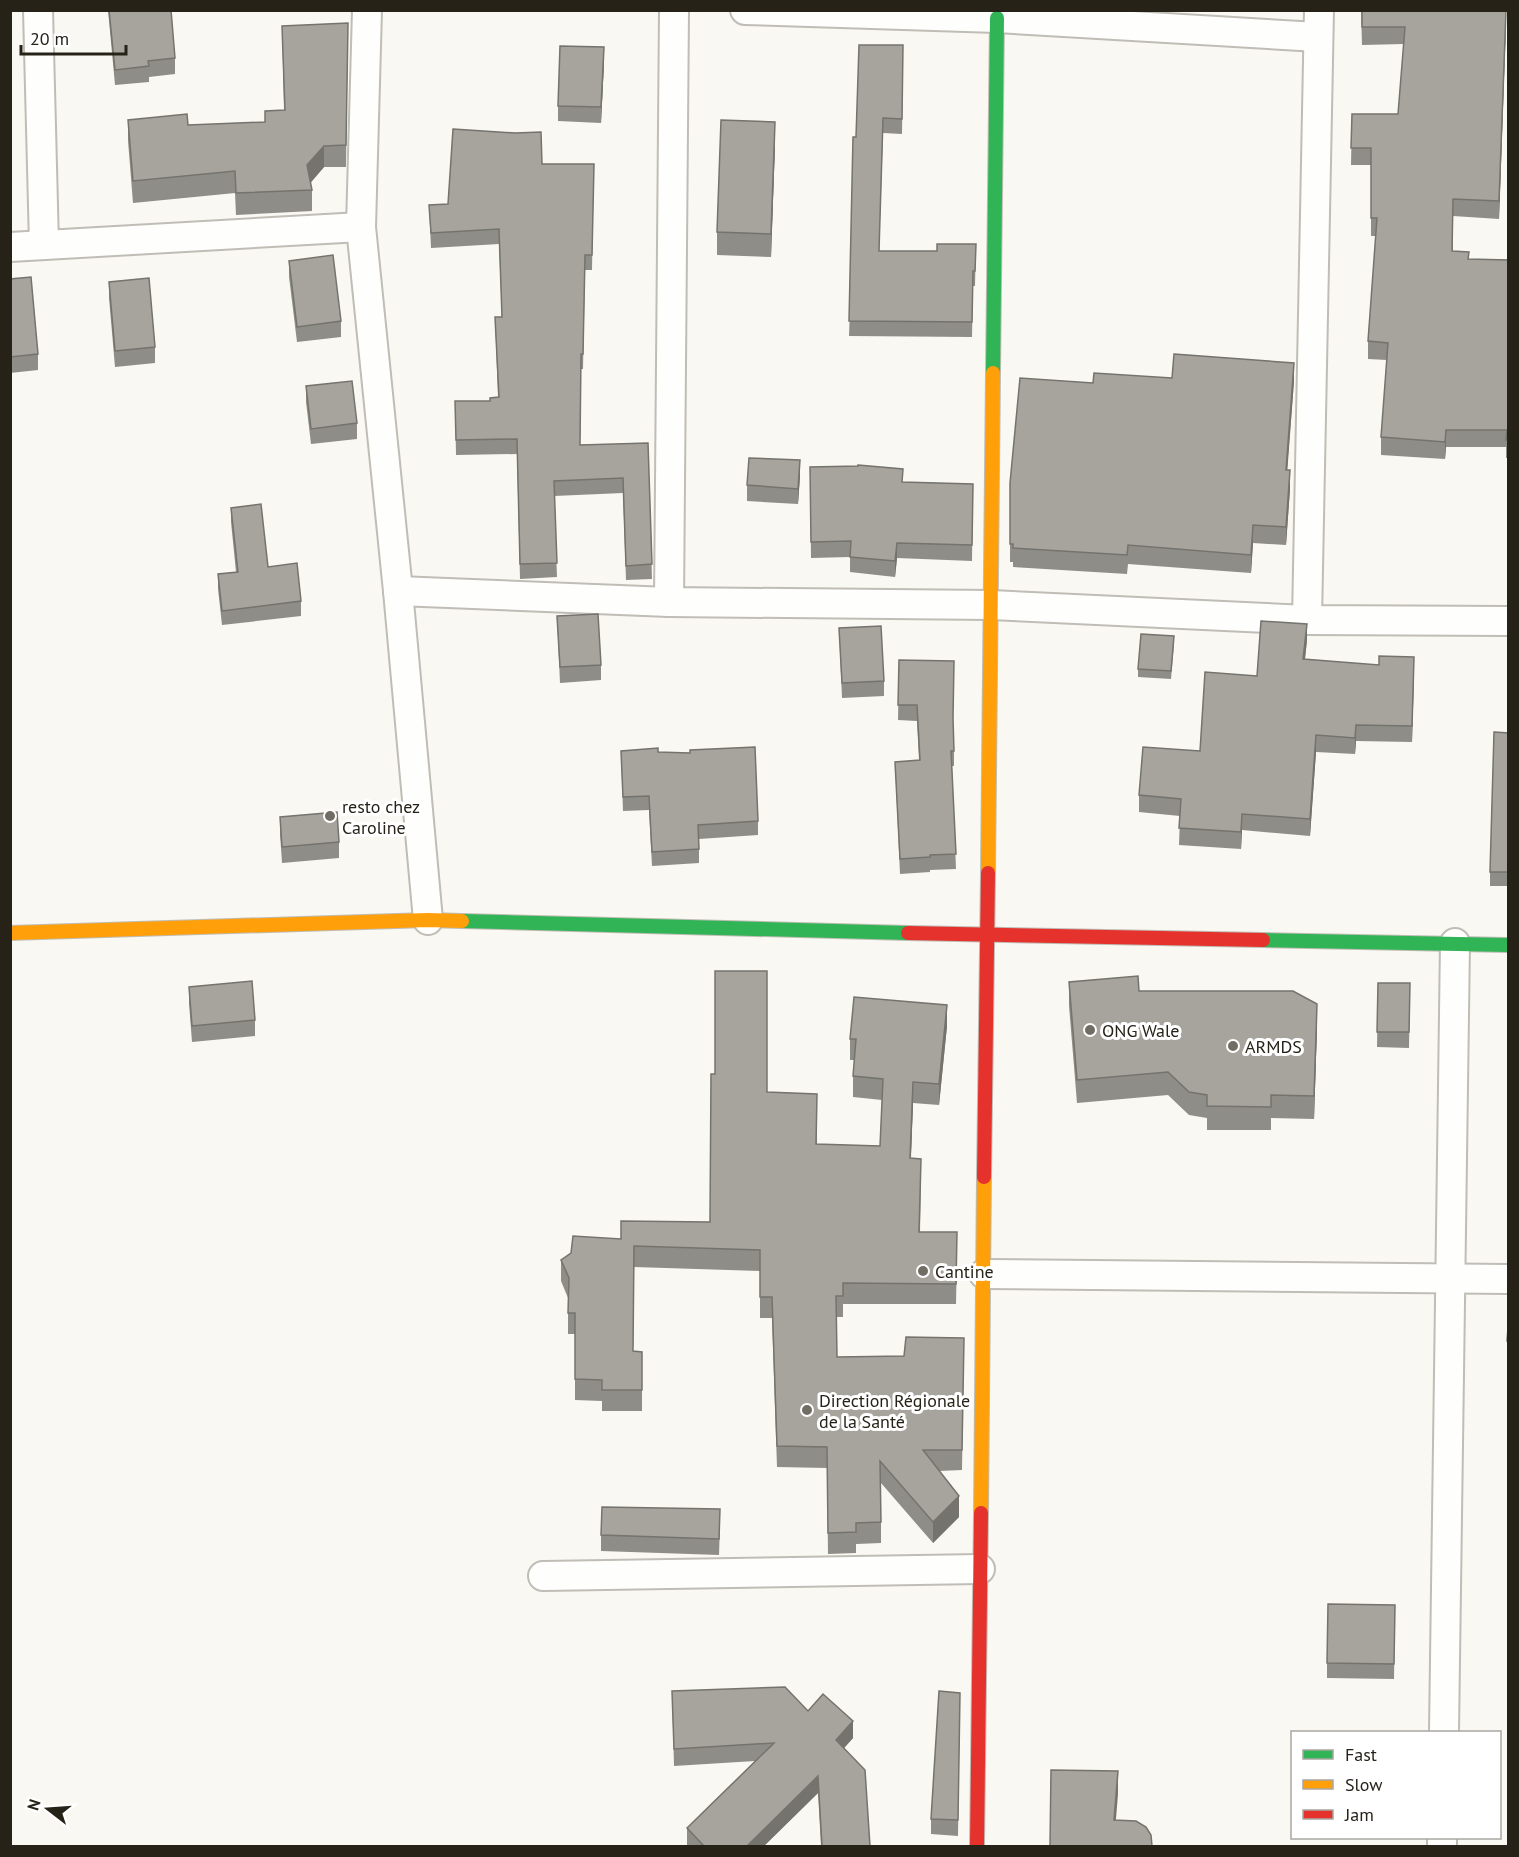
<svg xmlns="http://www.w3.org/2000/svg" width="1519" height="1857" viewBox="0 0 1519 1857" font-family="'PT Sans',sans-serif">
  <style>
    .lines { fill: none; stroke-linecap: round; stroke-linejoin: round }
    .street-casing { stroke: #bfbdb5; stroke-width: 32 }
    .fast-casing { stroke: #bfbdb5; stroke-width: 16 }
    .slow-casing { stroke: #bfbdb5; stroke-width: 16 }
    .jam-casing { stroke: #bfbdb5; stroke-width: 16 }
    .street { stroke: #fefefd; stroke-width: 28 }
    .fast { stroke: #30b455; stroke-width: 14 }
    .slow { stroke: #ff9f0a; stroke-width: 14 }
    .jam { stroke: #e5322d; stroke-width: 14 }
    .wall { fill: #8f8d87 }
    .shaded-wall { fill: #74736e }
    .building { fill: #a6a49d; stroke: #74736e; stroke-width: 1.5 }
    .poi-dot { fill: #706d64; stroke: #fff; stroke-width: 2 }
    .labels { text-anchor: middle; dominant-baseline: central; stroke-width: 6; stroke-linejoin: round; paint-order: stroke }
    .poi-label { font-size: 18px; fill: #262218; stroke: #fff; text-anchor: start }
  </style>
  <rect width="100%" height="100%" fill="#faf8f2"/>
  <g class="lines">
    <g class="street-casing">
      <g id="street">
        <polyline points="38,10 44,245"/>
        <polyline points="367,10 361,227 398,591 428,920"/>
        <polyline points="745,10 997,18 1318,37"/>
        <polyline points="10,247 361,227"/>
        <polyline points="398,591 669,602 991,605 1307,620 1508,621"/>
        <polyline points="669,602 674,10"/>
        <polyline points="1307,620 1319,10"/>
        <polyline points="984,1274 1508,1279"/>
        <polyline points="543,1576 980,1569"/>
        <polyline points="1444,1732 1455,943"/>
        <polyline points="1442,1846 1442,1838"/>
      </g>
    </g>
    <g class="fast-casing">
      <g id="fast">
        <polyline points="993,373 997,18"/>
        <polyline points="462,921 908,933"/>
        <polyline points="1263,940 1508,945"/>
      </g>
    </g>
    <g class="slow-casing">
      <g id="slow">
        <polyline points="988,873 993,373"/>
        <polyline points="10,933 428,920 462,921"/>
        <polyline points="981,1513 984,1177"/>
      </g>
    </g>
    <g class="jam-casing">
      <g id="jam">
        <polyline points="908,933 1263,940"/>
        <polyline points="984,1177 988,873"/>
        <polyline points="977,1846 981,1513"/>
      </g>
    </g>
    <use href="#street" class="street"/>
    <use href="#fast" class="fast"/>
    <use href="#slow" class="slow"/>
    <use href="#jam" class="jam"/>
  </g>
  <g class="wall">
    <polygon points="108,10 171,10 175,58 175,74 149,77 149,82 115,85"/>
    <polygon points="1361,10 1506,23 1499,219 1453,216 1453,251 1469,259 1509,260 1509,458 1506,458 1506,447 1446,447 1445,459 1381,455 1381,437 1387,360 1368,359 1368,341 1376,236 1371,236 1371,165 1351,165 1352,114 1398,114 1404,44 1362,45"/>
    <polygon points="348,23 346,167 324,167 310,183 312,190 312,211 236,215 235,193 133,203 128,141 128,120 188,125 265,122 265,111 284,110 282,26"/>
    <polygon points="903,60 902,134 883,133 879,251 937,251 976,244 975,286 973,286 972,337 849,336 856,137"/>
    <polygon points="604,63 601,123 558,121 558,106"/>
    <polygon points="775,145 771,257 717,255 717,232"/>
    <polygon points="542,164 594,164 592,270 585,270 583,369 581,369 580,445 648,443 652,579 626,580 623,493 554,496 557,577 520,579 517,454 456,455 455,401 490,401 498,397 495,317 502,317 499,244 431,248 429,205 448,204"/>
    <polygon points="289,261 341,321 341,337 297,342 289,277"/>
    <polygon points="10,279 38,354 38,370 10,373"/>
    <polygon points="109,282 155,347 155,363 115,367 109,298"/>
    <polygon points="1172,378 1294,381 1287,470 1290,489 1286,545 1253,543 1251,573 1128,564 1127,574 1013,567 1013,562 1010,562 1010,483 1093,383"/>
    <polygon points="306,386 357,423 357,439 311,444 306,402"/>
    <polygon points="810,467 903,482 973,484 972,561 897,558 895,577 850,572 850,557 811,558"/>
    <polygon points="800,476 798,504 747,501 747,485"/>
    <polygon points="231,508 268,567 301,601 301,616 222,625 218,589 218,574 236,572 231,522"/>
    <polygon points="557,616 601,665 601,680 560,683"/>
    <polygon points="839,628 884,681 884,696 842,698"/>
    <polygon points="1307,640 1305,659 1414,673 1412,742 1356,741 1355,754 1316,752 1310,836 1242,830 1241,849 1179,845 1180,816 1139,812 1139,795 1200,751 1257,676"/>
    <polygon points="1174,644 1171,679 1138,677 1138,669"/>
    <polygon points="899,660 954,751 954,766 952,766 956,869 930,870 930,872 900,874 895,762 919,760 917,721 898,720"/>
    <polygon points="1509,733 1509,886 1490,886 1490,872"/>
    <polygon points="621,751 690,753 758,821 758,835 699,839 699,863 652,866 649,810 623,811"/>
    <polygon points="280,817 339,842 339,858 282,863 280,833"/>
    <polygon points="1069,982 1139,991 1317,1027 1314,1119 1271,1118 1271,1130 1207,1130 1207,1118 1189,1115 1168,1095 1077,1103 1069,1006"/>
    <polygon points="1378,983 1410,983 1409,1048 1377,1047"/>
    <polygon points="189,987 255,1020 255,1036 192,1042 189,1003"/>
    <polygon points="947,1026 939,1105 913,1103 911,1158 921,1180 920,1232 957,1253 956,1304 843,1304 843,1317 836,1317 837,1357 904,1356 964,1338 962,1470 939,1471 959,1517 933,1543 881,1483 881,1543 856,1544 856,1553 828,1554 827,1468 777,1467 772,1318 760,1318 760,1271 634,1267 633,1351 642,1352 642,1411 602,1411 602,1401 575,1400 575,1334 568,1334 568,1298 561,1281 561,1260 621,1239 710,1222 767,1092 817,1115 817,1144 880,1146 882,1100 853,1097 853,1076 855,1060 850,1060 850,1039"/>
    <polygon points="1509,1314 1509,1365 1507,1365"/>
    <polygon points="720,1525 719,1555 601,1551 601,1535"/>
    <polygon points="1395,1605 1394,1679 1327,1678 1327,1663"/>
    <polygon points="672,1691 808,1711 853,1738 844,1748 870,1846 821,1846 818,1793 764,1846 688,1846 687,1845 687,1828 755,1761 674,1766"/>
    <polygon points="960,1693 958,1836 931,1834 931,1819"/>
  </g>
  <g class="shaded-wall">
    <polygon points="1506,10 1506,23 1499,219 1499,201"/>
    <polygon points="604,47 604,63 601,123 601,107"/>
    <polygon points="775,122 775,145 771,257 771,234"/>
    <polygon points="324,146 324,167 307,187 307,165"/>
    <polygon points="1294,363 1294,381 1286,488 1286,470"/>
    <polygon points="1446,430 1446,447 1445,459 1445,442"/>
    <polygon points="800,460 800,476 798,504 798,489"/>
    <polygon points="1290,470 1290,489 1286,545 1286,527"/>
    <polygon points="1253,525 1253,543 1251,573 1251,555"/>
    <polygon points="897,543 897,558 895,577 895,561"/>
    <polygon points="1307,624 1307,640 1303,676 1303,659"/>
    <polygon points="1414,657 1414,673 1412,742 1412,726"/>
    <polygon points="1356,725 1356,741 1355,754 1355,738"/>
    <polygon points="1316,735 1316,752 1310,836 1310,819"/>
    <polygon points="1242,814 1242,830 1241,849 1241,832"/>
    <polygon points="1317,1004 1317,1027 1314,1119 1314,1096"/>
    <polygon points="947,1005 947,1026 939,1105 939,1084"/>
    <polygon points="913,1082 913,1103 910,1179 910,1158"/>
    <polygon points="959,1496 959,1517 933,1543 933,1522"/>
    <polygon points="853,1721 853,1738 836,1757 836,1740"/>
    <polygon points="1118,1771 1118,1794 1114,1843 1114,1820"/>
    <polygon points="818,1776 818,1793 764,1846 747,1846"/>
  </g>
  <g class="building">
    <polygon points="109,10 171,10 175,58 148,61 149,66 115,70"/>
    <polygon points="1362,10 1506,10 1499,201 1453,199 1452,251 1469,252 1468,259 1509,260 1509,440 1506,440 1507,430 1446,430 1445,442 1381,437 1388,343 1368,341 1377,218 1371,218 1371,148 1351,148 1352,114 1398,114 1405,27 1362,27"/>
    <polygon points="348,23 346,145 324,146 307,165 312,190 236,193 235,171 133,181 128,120 187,114 188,125 265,122 265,111 285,110 282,26"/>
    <polygon points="859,45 903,45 902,119 883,118 879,251 937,251 937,244 976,244 975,271 973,271 972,322 849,321 853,137 856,137"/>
    <polygon points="560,46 604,47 601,107 558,106"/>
    <polygon points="721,120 775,122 771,234 717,232"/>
    <polygon points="453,129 515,133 541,132 542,164 594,164 592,255 585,255 583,354 581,354 580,445 648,443 652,564 626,566 623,478 554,481 557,563 520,564 517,439 456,440 455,401 490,401 490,398 499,397 495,317 502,317 499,229 431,233 429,205 448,204"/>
    <polygon points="333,255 341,321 297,327 289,261"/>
    <polygon points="31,277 38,354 10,357 10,279"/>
    <polygon points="149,278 155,347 115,351 109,282"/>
    <polygon points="1174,354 1294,363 1286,470 1290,470 1286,527 1253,525 1251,555 1128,545 1127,555 1013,548 1013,544 1010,544 1010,483 1020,378 1093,383 1094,373 1172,378"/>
    <polygon points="352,381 357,423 311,429 306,386"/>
    <polygon points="749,458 800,460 798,489 747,485"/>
    <polygon points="858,465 903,469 902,482 973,484 972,545 897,543 895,561 850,557 851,541 811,542 810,467 858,466"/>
    <polygon points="261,504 268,567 297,563 301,601 222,611 218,574 238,572 231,508"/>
    <polygon points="598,614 601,665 560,667 557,616"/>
    <polygon points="1261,621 1307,624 1303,659 1379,665 1379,656 1414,657 1412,726 1356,725 1355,738 1316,735 1310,819 1242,814 1241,832 1179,828 1181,799 1139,795 1143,747 1200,751 1205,672 1257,676"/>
    <polygon points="881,626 884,681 842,683 839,628"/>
    <polygon points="1141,634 1174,636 1171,671 1138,669"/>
    <polygon points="899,660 954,661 953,718 954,751 951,751 956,854 930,855 930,857 900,859 895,762 920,760 917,705 898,705"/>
    <polygon points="1494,732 1509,733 1509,872 1490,872"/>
    <polygon points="755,747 758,821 698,825 699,849 652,852 649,796 623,797 621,751 658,748 658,752 690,753 690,750"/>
    <polygon points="337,812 339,842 282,847 280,817"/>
    <polygon points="715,971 767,971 767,1092 817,1094 816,1144 880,1146 883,1079 853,1076 856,1039 850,1039 854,997 947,1005 939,1084 913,1082 910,1158 921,1159 919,1232 957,1232 956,1284 843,1283 843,1296 836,1296 837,1357 904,1356 906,1337 964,1338 962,1450 923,1450 959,1496 933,1522 880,1461 881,1522 856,1523 856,1532 828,1533 827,1447 777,1446 772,1297 760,1297 760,1250 634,1246 633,1351 642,1352 642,1390 602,1390 602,1380 575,1379 575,1313 568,1313 569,1278 561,1260 571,1253 573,1236 621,1239 621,1221 710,1222 711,1074 715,1074"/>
    <polygon points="1138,976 1139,991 1293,991 1317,1004 1314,1096 1271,1095 1271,1107 1207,1106 1207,1095 1189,1092 1168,1072 1077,1080 1069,982"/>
    <polygon points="252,981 255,1020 192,1026 189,987"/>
    <polygon points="1378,983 1410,983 1409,1032 1377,1032"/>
    <polygon points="1509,1314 1509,1342 1507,1341"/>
    <polygon points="602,1507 720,1509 719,1539 601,1535"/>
    <polygon points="1328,1604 1395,1605 1394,1664 1327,1663"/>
    <polygon points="785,1687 808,1711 823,1694 853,1721 836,1740 865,1770 870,1846 822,1846 818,1776 747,1846 704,1846 687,1828 774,1743 674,1749 672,1691"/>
    <polygon points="939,1691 960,1693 958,1820 931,1819"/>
    <polygon points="1051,1770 1118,1771 1114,1820 1136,1821 1146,1827 1151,1835 1152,1846 1050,1846"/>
  </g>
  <g class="poi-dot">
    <circle cx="330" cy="816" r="6"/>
    <circle cx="1090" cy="1030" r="6"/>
    <circle cx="1233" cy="1046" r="6"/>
    <circle cx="923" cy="1271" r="6"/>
    <circle cx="807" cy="1410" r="6"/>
  </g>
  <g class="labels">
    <g class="poi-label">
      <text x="342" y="806">resto chez<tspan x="342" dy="21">Caroline</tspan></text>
      <text x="1102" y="1030">ONG Wale</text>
      <text x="1245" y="1046">ARMDS</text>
      <text x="935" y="1271">Cantine</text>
      <text x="819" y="1400">Direction Régionale<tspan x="819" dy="21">de la Santé</tspan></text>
    </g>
  </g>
  <rect width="1519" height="1857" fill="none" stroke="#262218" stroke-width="24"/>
  <rect x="1291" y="1731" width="210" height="108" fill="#ffffff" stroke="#a8a7a3" stroke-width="1.5"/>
  <rect x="1303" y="1750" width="30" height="9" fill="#30b455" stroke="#a8a7a3" stroke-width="1.5"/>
  <text x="1345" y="1761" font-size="18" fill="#262218">Fast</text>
  <rect x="1303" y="1780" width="30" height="9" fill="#ff9f0a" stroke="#a8a7a3" stroke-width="1.5"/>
  <text x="1345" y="1791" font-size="18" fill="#262218">Slow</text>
  <rect x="1303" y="1810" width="30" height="9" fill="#e5322d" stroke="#a8a7a3" stroke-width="1.5"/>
  <text x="1345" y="1821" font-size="18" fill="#262218">Jam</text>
  <g transform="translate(48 1809) rotate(287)" stroke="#ffffff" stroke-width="4.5" paint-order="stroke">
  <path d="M0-4.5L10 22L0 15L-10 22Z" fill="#262218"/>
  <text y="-9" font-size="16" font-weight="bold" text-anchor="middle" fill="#262218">N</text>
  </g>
  <path d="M21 45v9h105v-9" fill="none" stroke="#262218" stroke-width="3"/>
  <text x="30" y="45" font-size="18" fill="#262218" stroke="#ffffff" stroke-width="4.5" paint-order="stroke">20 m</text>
</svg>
